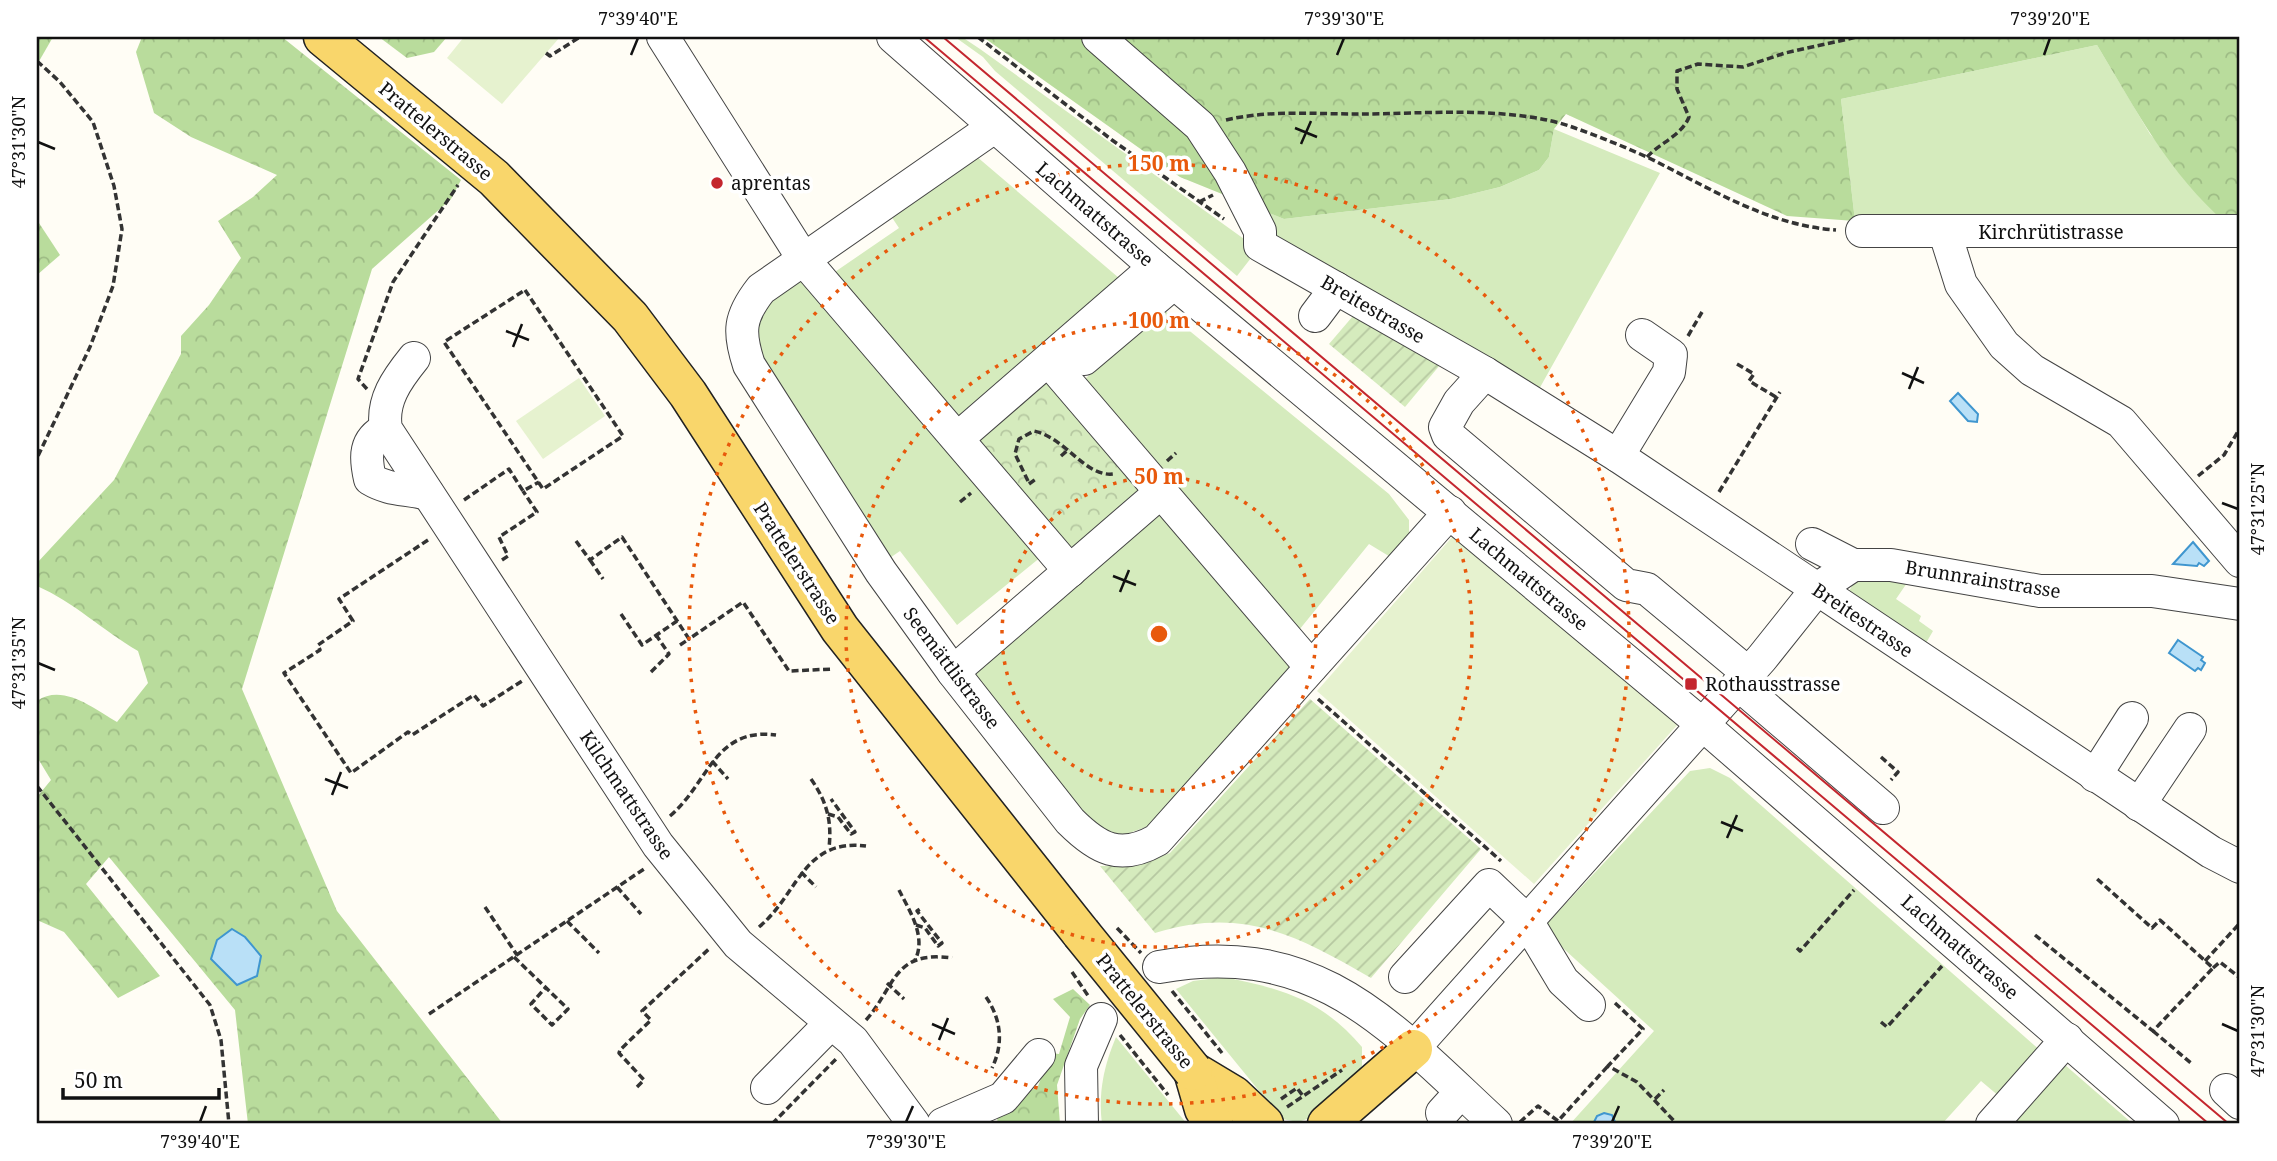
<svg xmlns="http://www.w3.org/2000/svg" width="2277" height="1161" viewBox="0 0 2277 1161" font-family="'Noto Serif',serif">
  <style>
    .grass { fill: #d5ebbd }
    .forest { fill: url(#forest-crowns) }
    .park { fill: url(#park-crowns) }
    .garden { fill: url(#garden-furrows) }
    .pitch { fill: #e6f2cf }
    .water { fill: #b9e0f7; stroke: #3f96cf; stroke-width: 2 }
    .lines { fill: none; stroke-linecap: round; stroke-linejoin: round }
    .minor-casing { stroke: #444; stroke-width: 34 }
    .major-casing { stroke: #222; stroke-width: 41 }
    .path { stroke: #333; stroke-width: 3.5; stroke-dasharray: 7 3.5; stroke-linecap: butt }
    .minor { stroke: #fff; stroke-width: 32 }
    .major { stroke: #f9d66b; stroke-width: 38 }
    .tram { stroke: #c4262e; stroke-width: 2 }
    .major-bridge-casing { stroke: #222; stroke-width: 41; stroke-linecap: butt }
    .major-bridge { stroke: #f9d66b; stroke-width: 38 }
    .ticks { fill: none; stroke: #111; stroke-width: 2.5 }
    .ring { fill: none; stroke: #e8590c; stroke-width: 3.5; stroke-dasharray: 3.5 7 }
    .poi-dot { fill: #c4262e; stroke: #fff; stroke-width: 2.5 }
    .labels { text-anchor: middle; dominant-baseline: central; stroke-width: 7; stroke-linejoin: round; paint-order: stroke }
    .street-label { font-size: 19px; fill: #111; stroke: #fff }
    .poi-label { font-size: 19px; fill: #111; stroke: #fff; text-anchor: start }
    .centre { fill: #e8590c; stroke: #fff; stroke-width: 3.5 }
    .ring-label { font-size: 21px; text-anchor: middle; font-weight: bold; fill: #e8590c; stroke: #fff; stroke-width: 7; stroke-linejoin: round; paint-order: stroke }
    .neatline { fill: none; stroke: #111; stroke-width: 2.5 }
    .ticks-label { font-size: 18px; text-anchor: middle; fill: #111 }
  </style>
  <defs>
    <pattern id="forest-crowns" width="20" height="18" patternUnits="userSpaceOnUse" patternTransform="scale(1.75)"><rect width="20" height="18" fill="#b9dc9c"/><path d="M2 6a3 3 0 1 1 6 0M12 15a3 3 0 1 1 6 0" fill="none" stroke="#9ebc85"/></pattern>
    <pattern id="park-crowns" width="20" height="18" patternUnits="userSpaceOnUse" patternTransform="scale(1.75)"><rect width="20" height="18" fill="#d5ebbd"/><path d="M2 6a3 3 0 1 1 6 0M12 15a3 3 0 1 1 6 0" fill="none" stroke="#b6c8a1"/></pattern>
    <pattern id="garden-furrows" width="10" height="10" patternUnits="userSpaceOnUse" patternTransform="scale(1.75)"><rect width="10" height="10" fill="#d5ebbd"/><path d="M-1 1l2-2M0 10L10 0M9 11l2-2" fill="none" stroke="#b6c8a1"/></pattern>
  </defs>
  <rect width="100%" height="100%" fill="#fffdf5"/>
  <g class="grass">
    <polygon points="955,37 962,37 980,49 1258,249 1237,276 995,71 983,57"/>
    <polygon points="2097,45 2150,134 2227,224 1855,221 1841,99"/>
    <polygon points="1554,129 1660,173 1538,391 1277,240 1256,207 1284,219 1451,199 1500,187 1539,170 1549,157"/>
    <polygon points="976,156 1126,284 965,425 829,276 899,228 889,213"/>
    <polygon points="803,271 1047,552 957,625 900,551 884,562 755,362 760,305"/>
    <polygon points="1164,310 1389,494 1409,520 1409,537 1392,558 1369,544 1295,635 1300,664 1157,823 1121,836 1100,829 1077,804 968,672 1153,508 1079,384"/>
    <polygon points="1857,578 1909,580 1896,599 1921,616 1919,621 1933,631 1926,643 1849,591"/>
    <polygon points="1710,768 1730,778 2042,1052 2000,1097 1981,1081 1942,1124 1570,1124 1654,1031 1542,929 1690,771"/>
    <path d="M1224 977C1283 989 1322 1000 1362 1047V1066L1346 1089 1316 1116 1298 1122 1282 1119 1176 989 1193 981Z"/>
    <path d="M1116 1037 1187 1124H1102C1098 1092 1104 1066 1116 1037Z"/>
    <polygon points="2065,1065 2133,1124 2012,1124"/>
  </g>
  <g class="forest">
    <polygon points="37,37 53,37 38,63 37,61"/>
    <path d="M142 37H282L461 180 451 199 372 269 242 689 337 911 503 1124H248L235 1010 109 857 86 884 160 976 118 998 64 932 37 920V797L51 780 37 757V701C63 683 94 709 117 722L148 683 138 651C102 630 74 602 37 586V563L114 480 181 354V336L209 305 241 258 218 221 253 197 277 175 191 137 154 113 136 52Z"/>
    <polygon points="379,37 447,37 434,52 407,58"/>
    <path d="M983 37H2240V224H2227C2169 174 2136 110 2097 45L1841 99 1855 221 1787 216 1566 114 1554 129 1549 157 1539 170 1500 187 1451 199 1284 219 1180 177Z"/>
    <polygon points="37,220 60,255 37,275"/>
    <polygon points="1073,989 1090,1005 1080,1019 1057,1085 1060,1124 998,1124 996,1112 1038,1086 1051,1053 1059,1054 1070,1017 1053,999"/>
  </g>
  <polygon class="park" points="1049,370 1151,488 1069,558 966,440"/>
  <g class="garden">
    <polygon points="1353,316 1440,365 1405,407 1329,344"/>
    <path d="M1310 699 1481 849 1371 978C1296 935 1243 906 1155 933L1100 866H1136L1170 853Z"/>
  </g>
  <g class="pitch">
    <polygon points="464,37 560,37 502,104 447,58"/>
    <polygon points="579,378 605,416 543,459 516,421"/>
    <polygon points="1453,536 1679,723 1534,884 1317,691"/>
  </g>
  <g class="water">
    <polygon points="1958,393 1978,414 1977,422 1968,421 1950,401"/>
    <polygon points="2193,542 2209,561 2204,566 2199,563 2197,566 2173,564"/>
    <polygon points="2178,640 2203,657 2201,660 2205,663 2201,670 2198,668 2195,671 2169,653"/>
    <polygon points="232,929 245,937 261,956 257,976 237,985 211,959 217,940"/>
    <polygon points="1604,1113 1612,1115 1616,1124 1593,1124 1597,1116"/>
  </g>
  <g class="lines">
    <g class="minor-casing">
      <g id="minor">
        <polyline points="663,37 804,260 1070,571"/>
        <polyline points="893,37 1155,267 1702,724 2163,1124"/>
        <polyline points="1098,37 1200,126 1230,172 1260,231 1260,245 1485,373 1618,456 2211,852 2240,867"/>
        <path d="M994 127 761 289C739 317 738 332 749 365L881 572 953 672 1070 821C1098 849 1120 861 1157 840L1450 512"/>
        <polyline points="1862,231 2240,231"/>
        <polyline points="1945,233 1961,284 2004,345 2032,370 2121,422 2240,561"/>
        <polyline points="1315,316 1336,288"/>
        <path d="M414 358C397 379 381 401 386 429L658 845 738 944 853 1041 914 1124"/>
        <polyline points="1084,359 1174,283"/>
        <polyline points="1049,361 1311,667"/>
        <polyline points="1485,373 1459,402 1445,427 1448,435 1626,585 1647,589 1748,673"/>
        <path d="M386 429C364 440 365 457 370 479 390 491 405 488 428 494"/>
        <polyline points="958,438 1155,267"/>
        <polyline points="1618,456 1669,372 1671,355 1642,335"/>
        <polyline points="1812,544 1853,565"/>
        <polyline points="953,672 1161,492"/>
        <polyline points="1738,684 1883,808"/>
        <polyline points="2095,776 2132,718"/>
        <polyline points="2139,805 2190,729"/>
        <path d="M1159 967C1318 938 1390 1026 1496 1124"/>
        <polyline points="1405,977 1489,885 1527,921 1563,981 1589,1005"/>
        <polyline points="1413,1049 1762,658 1817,589 1853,565 1891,565 2040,591 2152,591 2240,604"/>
        <polyline points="767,1088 830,1024"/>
        <polyline points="2226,1090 2240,1103"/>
        <polyline points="1442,1113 1461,1092"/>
        <polyline points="943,1124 1003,1098 1039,1055"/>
        <polyline points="1082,1124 1081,1066 1101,1019"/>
        <polyline points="1992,1124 2067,1039"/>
      </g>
    </g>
    <g class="major-casing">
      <g id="major">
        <polyline points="323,37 494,178 630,317 688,394 840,629 1081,933"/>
        <polyline points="1193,1071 1233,1095 1264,1124"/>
        <polyline points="1193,1071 1204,1109 1214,1124"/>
        <polyline points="1327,1124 1413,1049"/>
      </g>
    </g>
    <g class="path">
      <polyline points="978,37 1112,140 1224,219"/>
      <polyline points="546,53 550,56 580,37"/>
      <polyline points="37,61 60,82 93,122 114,186 122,229 113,286 90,347 37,458"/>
      <path d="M1226 120C1268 110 1315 114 1358 114 1425 114 1512 105 1575 128 1600 137 1625 147 1649 158 1710 188 1766 225 1836 230"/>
      <path d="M1647 157C1660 143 1682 135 1689 117L1677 89V71L1698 64 1743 67 1785 53 1857 37"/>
      <polyline points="1199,202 1213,195"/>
      <polygon points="525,290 623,436 543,489 444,342"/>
      <polyline points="1688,336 1702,312"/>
      <polyline points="1737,364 1754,374 1749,381 1776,397"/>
      <polyline points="367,389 358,379 393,282 458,185"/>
      <polyline points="1061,456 1069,449"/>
      <polyline points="1167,461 1176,453"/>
      <polyline points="2198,476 2224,455 2240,428"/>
      <path d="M1028 481 1015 454 1019 439 1034 431C1066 438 1085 477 1113 474"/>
      <polyline points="1029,484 1036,479"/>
      <polyline points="1719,492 1780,392"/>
      <polyline points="464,500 509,469 523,491 539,482"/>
      <polyline points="960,502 971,493"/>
      <polyline points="428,540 339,599 353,621 318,645 320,650 284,673 351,773 408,732 412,735 474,695 483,706 522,681"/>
      <polyline points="576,541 590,560 622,537 689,639 743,602 789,671 833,669"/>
      <polyline points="502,560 508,556 499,537 537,512 523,491"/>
      <polyline points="590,560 603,579"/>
      <polyline points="621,614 642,645 677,621"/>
      <polyline points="680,645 689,639"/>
      <polyline points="651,672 669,654 656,635"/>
      <polyline points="1318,699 1501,861"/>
      <polyline points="1881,757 1898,772 1891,780"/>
      <polyline points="712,761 728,779"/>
      <path d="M811 779C827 802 832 821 829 848"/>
      <polyline points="37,786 210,1005 221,1040 229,1124"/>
      <polyline points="828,814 838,817 851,834 855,832 831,799"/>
      <path d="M670 816C709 783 714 727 776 735"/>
      <polyline points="801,872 816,887"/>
      <polyline points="617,887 641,914"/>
      <path d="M899 890C909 910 927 937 915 960"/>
      <polyline points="485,907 517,955"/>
      <polyline points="567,921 599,953"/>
      <polyline points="916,925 925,928 938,946 942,943 917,911 920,909"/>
      <path d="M759 927C798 895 803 838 866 846"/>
      <polyline points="1117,928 1141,953"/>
      <polyline points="2035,935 2153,1031 2213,968 2160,920 2152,928 2095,877"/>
      <polyline points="1797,948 1800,951 1854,890"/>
      <polyline points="514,957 568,1009 552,1025 531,1004 546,987"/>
      <polyline points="2205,961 2240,923"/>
      <polyline points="2213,968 2220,962 2240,978"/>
      <polyline points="1072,972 1089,997"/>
      <polyline points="887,983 904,999"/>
      <polyline points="1172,991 1222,1053"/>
      <path d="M986 997C1001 1019 1004 1043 992 1068"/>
      <polyline points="1615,1003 1643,1029 1608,1066 1637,1082 1677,1124"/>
      <polyline points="429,1014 644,869"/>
      <path d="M866 1020C896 986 893 950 952 958"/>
      <polyline points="1881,1022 1887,1027 1942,966"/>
      <polyline points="2153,1031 2191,1063"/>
      <polyline points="1120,1035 1168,1095"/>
      <polyline points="637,1087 644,1080 619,1053 620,1050 651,1020 642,1011 710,948"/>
      <polyline points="1281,1099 1297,1088 1303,1096"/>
      <polyline points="1655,1099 1664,1090"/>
      <polyline points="1287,1107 1342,1070"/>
      <polyline points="1520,1122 1538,1106 1558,1121 1608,1066"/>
      <polyline points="772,1124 836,1059"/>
    </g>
    <use href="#minor" class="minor"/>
    <use href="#major" class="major"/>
    <g class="tram">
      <polyline points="924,37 2209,1124"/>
      <polyline points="943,37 2229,1124"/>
    </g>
    <g class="major-bridge-casing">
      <polyline id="major-bridge" points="1081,933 1193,1071"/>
    </g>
    <use href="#major-bridge" class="major-bridge"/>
  </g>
  <path class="ticks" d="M631 55 638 38M1337 55 1344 38M2044 55 2050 38M1295 128 1317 137M38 142 55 149M1301 144 1311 121M506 331 529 340M513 347 522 324M1902 373 1924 383M1909 389 1918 367M2222 503 2238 509M1113 576 1136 585M1120 592 1129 570M38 663 55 670M325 779 348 788M332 795 341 772M1721 822 1743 831M1727 838 1737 815M932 1024 955 1034M2222 1024 2238 1031M939 1040 948 1018M200 1122 206 1106M906 1122 913 1106M1612 1122 1619 1106"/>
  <g class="ring">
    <circle cx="1159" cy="634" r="157"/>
    <circle cx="1159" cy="634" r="313"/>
    <circle cx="1159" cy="634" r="470"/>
  </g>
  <g class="poi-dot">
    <circle cx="717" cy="183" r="7"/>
    <rect x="1684" y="677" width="14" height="14" rx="3.5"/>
  </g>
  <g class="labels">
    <g class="street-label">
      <text transform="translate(436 131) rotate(40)">Prattelerstrasse</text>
      <text transform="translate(1095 214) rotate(41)">Lachmattstrasse</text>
      <text x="2051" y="232">Kirchrütistrasse</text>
      <text transform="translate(1373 309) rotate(30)">Breitestrasse</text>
      <text transform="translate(797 563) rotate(57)">Prattelerstrasse</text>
      <text transform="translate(1529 579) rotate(40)">Lachmattstrasse</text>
      <text transform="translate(1983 579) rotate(9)">Brunnrainstrasse</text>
      <text transform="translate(1863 620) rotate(34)">Breitestrasse</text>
      <text transform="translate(952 668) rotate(53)">Seemättlistrasse</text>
      <text transform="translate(627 795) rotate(56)">Kilchmattstrasse</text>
      <text transform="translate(1960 947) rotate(41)">Lachmattstrasse</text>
      <text transform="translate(1145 1011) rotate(51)">Prattelerstrasse</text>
    </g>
    <g class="poi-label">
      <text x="731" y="183">aprentas</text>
      <text x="1705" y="684">Rothausstrasse</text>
    </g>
  </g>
  <circle cx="1159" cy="634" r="10" class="centre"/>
  <g class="ring-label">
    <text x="1159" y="171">150 m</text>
    <text x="1159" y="328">100 m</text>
    <text x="1159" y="484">50 m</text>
  </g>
  <rect width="2277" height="1161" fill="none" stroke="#ffffff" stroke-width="77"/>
  <path d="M63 1088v10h156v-10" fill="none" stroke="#111111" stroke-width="3.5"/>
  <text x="74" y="1088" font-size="21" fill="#111111" stroke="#ffffff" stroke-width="5" paint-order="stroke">50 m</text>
  <rect x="38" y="38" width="2200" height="1084" class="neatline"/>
  <g class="ticks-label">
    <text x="638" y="25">7°39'40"E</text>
    <text x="1344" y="25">7°39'30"E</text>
    <text x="2050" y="25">7°39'20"E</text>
    <text transform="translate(19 142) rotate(-90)" y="6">47°31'30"N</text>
    <text transform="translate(2258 509) rotate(-90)" y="6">47°31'25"N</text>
    <text transform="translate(19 663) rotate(-90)" y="6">47°31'35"N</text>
    <text transform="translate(2258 1031) rotate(-90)" y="6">47°31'30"N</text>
    <text x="200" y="1148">7°39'40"E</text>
    <text x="906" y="1148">7°39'30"E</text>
    <text x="1612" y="1148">7°39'20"E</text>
  </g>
</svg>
